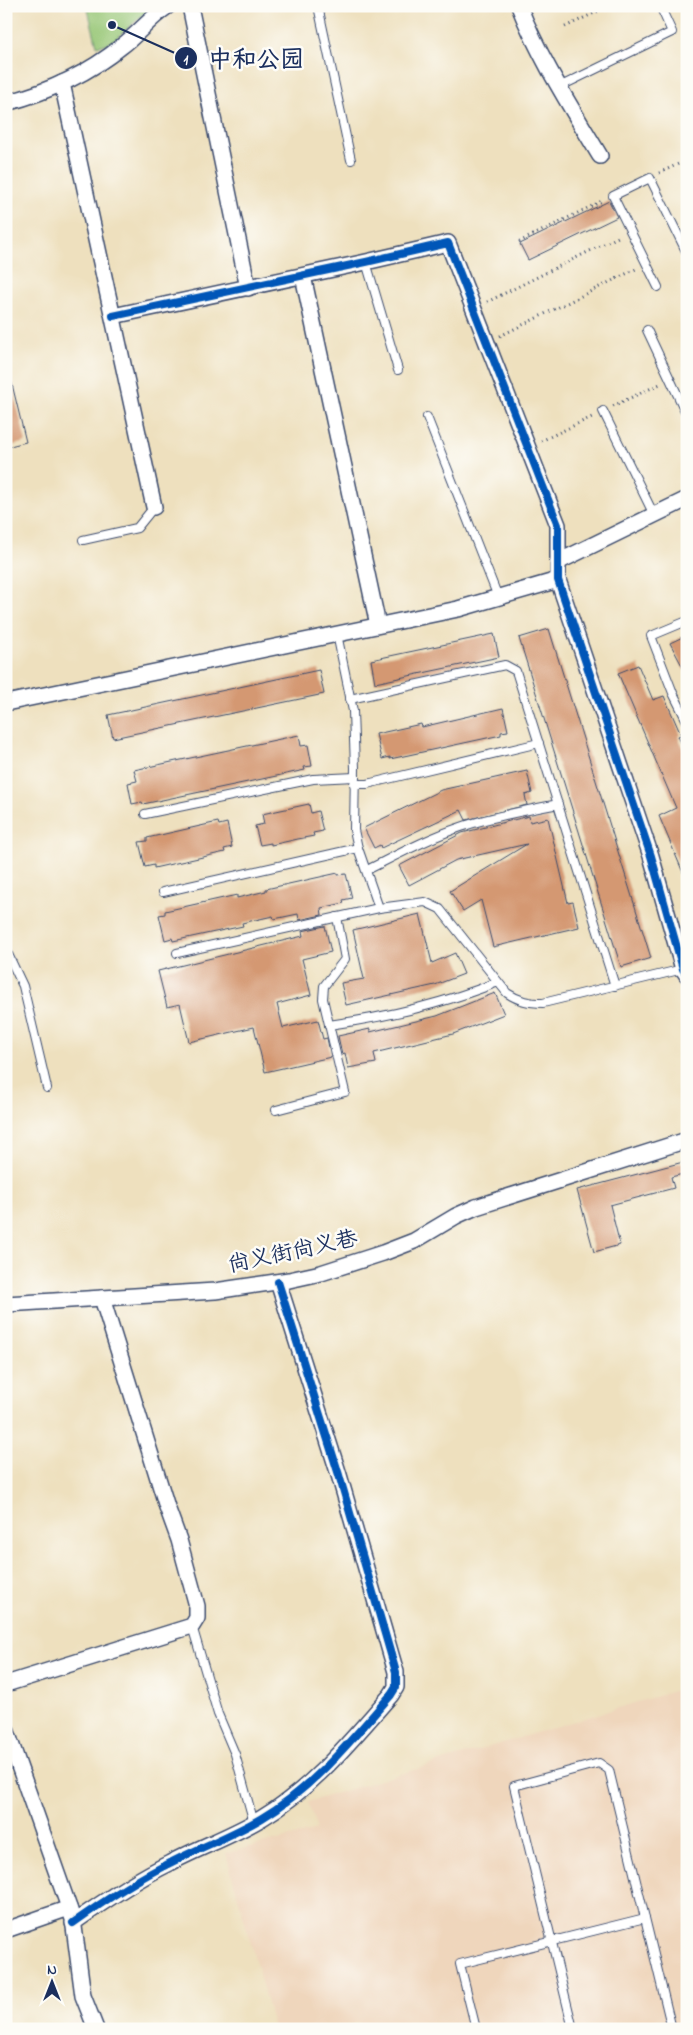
<svg xmlns="http://www.w3.org/2000/svg" width="693" height="2035" viewBox="0 0 693 2035" font-family="'Indie Flower','LXGW WenKai TC',sans-serif">
  <style>
    .built { fill: #efd6bc }
    .green { fill: #96c675; stroke: #587a6a }
    .building { fill: #d49872 }
    .lines { fill: none; stroke-linecap: round; stroke-linejoin: round }
    .service-casing { stroke: #3b4a6c; stroke-width: 10 }
    .minor-casing { stroke: #3b4a6c; stroke-width: 18 }
    .path { stroke: #3b4a6c; stroke-width: 3; stroke-dasharray: 1 4; stroke-linecap: butt }
    .service { stroke: #fff; stroke-width: 8 }
    .minor { stroke: #fff; stroke-width: 15 }
    .cycleway-casing { stroke: #fdfcf7; stroke-width: 11 }
    .cycleway { stroke: #0057b8; stroke-width: 8 }
    .labels { text-anchor: middle; dominant-baseline: central; stroke-width: 5; stroke-linejoin: round; paint-order: stroke }
    .street-label { font-size: 22px; fill: #1b2f5e; stroke: #fdfcf7 }
    .leader { fill: none; stroke: #1b2f5e; stroke-width: 2 }
    .callout-dot { fill: #1b2f5e; stroke: #fdfcf7; stroke-width: 2 }
    .mark-label { font-size: 15px; text-anchor: middle; font-weight: bold; fill: #fff }
    .callout-label { font-size: 24px; text-anchor: middle; font-weight: bold; fill: #1b2f5e; stroke: #fdfcf7; stroke-width: 5; stroke-linejoin: round; paint-order: stroke }
  </style>
  <rect width="100%" height="100%" fill="#fdfcf7"/>
  <filter id="ink" filterUnits="userSpaceOnUse"><feTurbulence type="fractalNoise" baseFrequency=".02" numOctaves="2"/><feDisplacementMap in="SourceGraphic" scale="10" xChannelSelector="R" yChannelSelector="G"/><feConvolveMatrix kernelMatrix="1 2 1 2 8 2 1 2 1" color-interpolation-filters="sRGB"/></filter>
  <filter id="wash" filterUnits="userSpaceOnUse"><feTurbulence type="fractalNoise" baseFrequency=".0096" numOctaves="4" result="noise"/><feDisplacementMap in="SourceGraphic" scale="20" xChannelSelector="R" yChannelSelector="G"/><feGaussianBlur stdDeviation="1.12" result="paint"/><feColorMatrix in="noise" values="0 0 0 0 0 0 0 0 0 0 0 0 0 0 0 0 0 1.4 0 .05"/><feComposite in="paint" operator="in"/></filter>
  <g filter="url(#wash)">
    <rect width="100%" height="100%" fill="#eee0be"/>
    <g class="built">
      <polygon points="687,1687 687,2029 360,2029 359,2022 335,2029 274,2029 226,1853 317,1830 308,1802"/>
      <polygon points="79,2019 83,2029 42,2029"/>
    </g>
    <polygon class="green" points="87,6 153,6 111,43 97,46"/>
    <g id="blocks">
      <g class="building">
        <polygon points="609,201 617,217 528,260 520,244"/>
        <polygon points="11,380 26,442 6,447 6,381"/>
        <polygon points="549,629 651,958 621,967 519,638"/>
        <polygon points="494,634 499,657 375,683 371,660"/>
        <polygon points="687,635 687,675 670,643"/>
        <polygon points="638,665 653,700 664,696 681,735 678,736 687,756 687,882 659,816 676,808 618,673"/>
        <polygon points="319,670 324,694 113,738 108,715"/>
        <polygon points="503,708 508,731 501,732 501,735 390,759 390,757 382,759 376,734 421,724 422,727"/>
        <polygon points="299,735 301,746 308,745 312,766 304,767 305,770 143,804 142,802 132,804 128,783 137,781 134,770"/>
        <polygon points="527,771 532,793 525,795 527,805 466,820 461,810 381,848 380,845 374,848 364,828 441,790"/>
        <polygon points="309,804 311,813 318,811 323,831 313,833 314,836 298,839 271,845 271,843 260,845 255,826 264,824 262,814"/>
        <polygon points="529,816 530,822 548,818 568,903 573,902 579,927 493,947 481,900 463,911 450,891 527,844 456,860 409,885 399,866 462,833"/>
        <polygon points="218,822 219,825 227,823 232,847 224,849 225,852 154,868 154,865 145,867 139,842 147,841 147,838"/>
        <polygon points="338,873 338,875 346,874 352,898 343,900 344,903 321,908 322,915 299,920 298,914 274,919 273,916 242,923 243,926 173,941 172,938 165,940 159,915 165,914 165,911 237,895 237,898 266,891 266,889"/>
        <polygon points="420,914 432,963 455,953 464,974 435,985 346,1005 341,983 364,979 353,930"/>
        <polygon points="325,926 331,952 302,959 311,995 277,1004 283,1028 318,1020 323,1039 327,1038 331,1057 265,1072 254,1027 189,1042 180,1004 167,1007 158,971 303,936 302,931"/>
        <polygon points="495,993 504,1014 453,1034 374,1053 376,1063 348,1068 345,1053 342,1054 338,1036 370,1029 370,1032 437,1016"/>
        <polygon points="687,1161 687,1173 671,1177 674,1188 610,1205 620,1245 594,1252 577,1190"/>
      </g>
    </g>
  </g>
  <g filter="url(#ink)">
    <use href="#blocks" fill-opacity="0" stroke="#3b4a6c" stroke-width="1"/>
    <g class="lines">
      <g class="service-casing">
        <g id="service">
          <polyline points="318,6 351,160"/>
          <polyline points="559,87 672,32 660,6"/>
          <polyline points="366,262 398,370"/>
          <polyline points="658,287 613,196 650,178 687,253"/>
          <polyline points="647,330 687,415"/>
          <polyline points="603,411 654,515"/>
          <polyline points="427,417 498,597"/>
          <polyline points="83,540 137,528 154,507"/>
          <polyline points="687,621 651,636 673,693 687,721"/>
          <polyline points="337,634 353,711 355,768 354,830 358,848 379,908"/>
          <polyline points="350,699 505,665 516,671 615,986"/>
          <polyline points="354,784 367,784 539,743"/>
          <polyline points="145,814 313,779 355,777"/>
          <path d="M367 870C397 855 428 838 461 827 492 816 525 811 558 804"/>
          <polyline points="163,892 358,848"/>
          <polyline points="6,950 23,986 47,1088"/>
          <path d="M177 953 379 908 425 902 440 909 507 993C519 1001 529 1003 543 1003L683 969"/>
          <path d="M329 1025C388 1017 443 1004 498 982"/>
          <polyline points="276,1110 345,1092 323,999 324,986 345,959 337,917"/>
          <polyline points="192,1626 218,1714 235,1754 254,1823"/>
          <polyline points="476,2029 460,1964 645,1918"/>
          <polyline points="573,2029 514,1786 599,1763 609,1770 672,2029"/>
        </g>
      </g>
      <g class="minor-casing">
        <g id="minor">
          <polyline points="190,6 248,288"/>
          <path d="M519 6C540 59 571 107 600 156"/>
          <polyline points="62,83 154,507"/>
          <path d="M6 103C48 92 88 74 122 46 138 34 151 17 168 6"/>
          <polyline points="303,276 378,625"/>
          <polyline points="113,316 366,262 448,243 558,525 558,580 651,856 683,969 687,975"/>
          <polyline points="558,562 687,499"/>
          <polyline points="6,703 458,609 558,580"/>
          <polyline points="6,1304 215,1291 289,1280 321,1273 383,1253 414,1241 456,1216 476,1207 687,1140"/>
          <polyline points="6,1684 192,1626 197,1618 197,1606 179,1540 167,1507 102,1298"/>
          <polyline points="6,1729 73,1919 83,1996 96,2029"/>
          <path d="M73 1923C104 1901 135 1880 170 1863 200 1847 232 1836 262 1818 314 1787 351 1740 391 1695L396 1687V1672L339 1475 278 1282"/>
          <polyline points="6,1930 69,1908"/>
        </g>
      </g>
      <g class="path">
        <polyline points="565,27 609,6"/>
        <polyline points="659,173 687,160"/>
        <polyline points="519,242 604,200"/>
        <polyline points="487,302 620,236"/>
        <polyline points="500,336 636,269"/>
        <polyline points="613,406 660,384"/>
        <polyline points="541,441 594,416"/>
      </g>
      <use href="#service" class="service"/>
      <use href="#minor" class="minor"/>
      <g class="cycleway-casing">
        <g id="cycleway">
          <polyline points="113,316 366,262 448,243 558,525 558,580 651,856 683,969 687,975"/>
          <path d="M73 1923C104 1901 135 1880 170 1863 200 1847 232 1836 262 1818 314 1787 351 1740 391 1695L396 1687V1672L339 1475 278 1282"/>
        </g>
      </g>
      <use href="#cycleway" class="cycleway"/>
    </g>
  </g>
  <g class="labels">
    <g class="street-label">
      <text transform="translate(293 1253) rotate(-12)">尚义街尚义巷</text>
    </g>
  </g>
  <path class="leader" d="M112 25L186 58"/>
  <g class="callout-dot">
    <circle cx="112" cy="25" r="5"/>
    <circle cx="186" cy="58" r="12"/>
  </g>
  <g class="mark-label">
    <text x="186" y="64">1</text>
  </g>
  <g class="callout-label">
    <text x="256" y="67">中和公园</text>
  </g>
  <rect width="693" height="2035" fill="none" stroke="#fdfcf7" stroke-width="25"/>
  <g transform="translate(52 1982)" stroke="#fdfcf7" stroke-width="4" paint-order="stroke">
  <path d="M0-4L9 19L0 12L-9 19Z" fill="#1b2f5e"/>
  <text y="-8" font-size="14" font-weight="bold" text-anchor="middle" fill="#1b2f5e">N</text>
  </g>
</svg>
